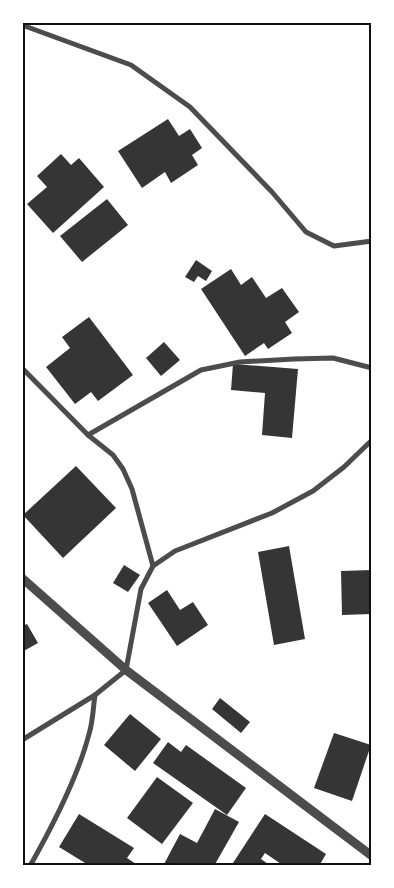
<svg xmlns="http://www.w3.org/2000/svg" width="394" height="888" viewBox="0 0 394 888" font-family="'Roboto Serif',serif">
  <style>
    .building { fill: #353535 }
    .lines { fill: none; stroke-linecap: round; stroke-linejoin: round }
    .minor { stroke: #4c4c4c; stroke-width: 5 }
    .tertiary { stroke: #4c4c4c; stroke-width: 9 }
    .neatline { fill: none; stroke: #111; stroke-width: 2 }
  </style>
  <rect width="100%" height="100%" fill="#fff"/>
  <g class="building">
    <polygon points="168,119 179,136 190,129 202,148 192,155 198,165 171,183 165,172 142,188 118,151"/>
    <polygon points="61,154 71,165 79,158 104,187 53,233 27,204 47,187 37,176"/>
    <polygon points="107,199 128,225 82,262 60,236"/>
    <polygon points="196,260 212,271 206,281 198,276 194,282 185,277"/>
    <polygon points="231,269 241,285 252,277 266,298 282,288 299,312 285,322 292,333 268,349 264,343 245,356 201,289"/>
    <polygon points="89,317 133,375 98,401 91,392 75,404 46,367 70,348 62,337"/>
    <polygon points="164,342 180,360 161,376 146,358"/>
    <polygon points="233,364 298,369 292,438 262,435 265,393 231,390"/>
    <polygon points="76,466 116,508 63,558 23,515"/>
    <polygon points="289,546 305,639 274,645 258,552"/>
    <polygon points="124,565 140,575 128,592 113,583"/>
    <polygon points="372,570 372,614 342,615 341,571"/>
    <polygon points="167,590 180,610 193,602 208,625 177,646 148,603"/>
    <polygon points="27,624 38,643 22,652 22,626"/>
    <polygon points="220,698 250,722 241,733 212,709"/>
    <polygon points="130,714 161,739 135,771 104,745"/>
    <polygon points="334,733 371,745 352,801 314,788"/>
    <polygon points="168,742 181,752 186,745 246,788 227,815 153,763"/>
    <polygon points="157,777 193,803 162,844 127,818"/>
    <polygon points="215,809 239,822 214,866 163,866 180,834 197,843"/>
    <polygon points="79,814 134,848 127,858 139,866 90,866 59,847"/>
    <polygon points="265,814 326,854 319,866 284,866 265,853 261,859 271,866 231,866"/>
  </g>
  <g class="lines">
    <g class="minor">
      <polyline points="22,25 131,65 190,107 272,192 306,232 334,246 372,241"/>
      <polyline points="22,368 88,435 113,455 123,469 132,489 153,566"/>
      <polyline points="88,435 201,370 240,362 294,359 333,358 372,368"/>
      <polyline points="22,740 95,695 126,670 141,589 153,566 175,551 272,513 313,491 344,467 372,440"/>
      <path d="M30 866C52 827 78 777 89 734 93 722 93 708 95 695"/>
    </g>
    <polyline class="tertiary" points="22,578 126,670 372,856"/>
  </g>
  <rect width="394" height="888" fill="none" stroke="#ffffff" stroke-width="48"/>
  <rect x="24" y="24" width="346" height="840" class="neatline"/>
</svg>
